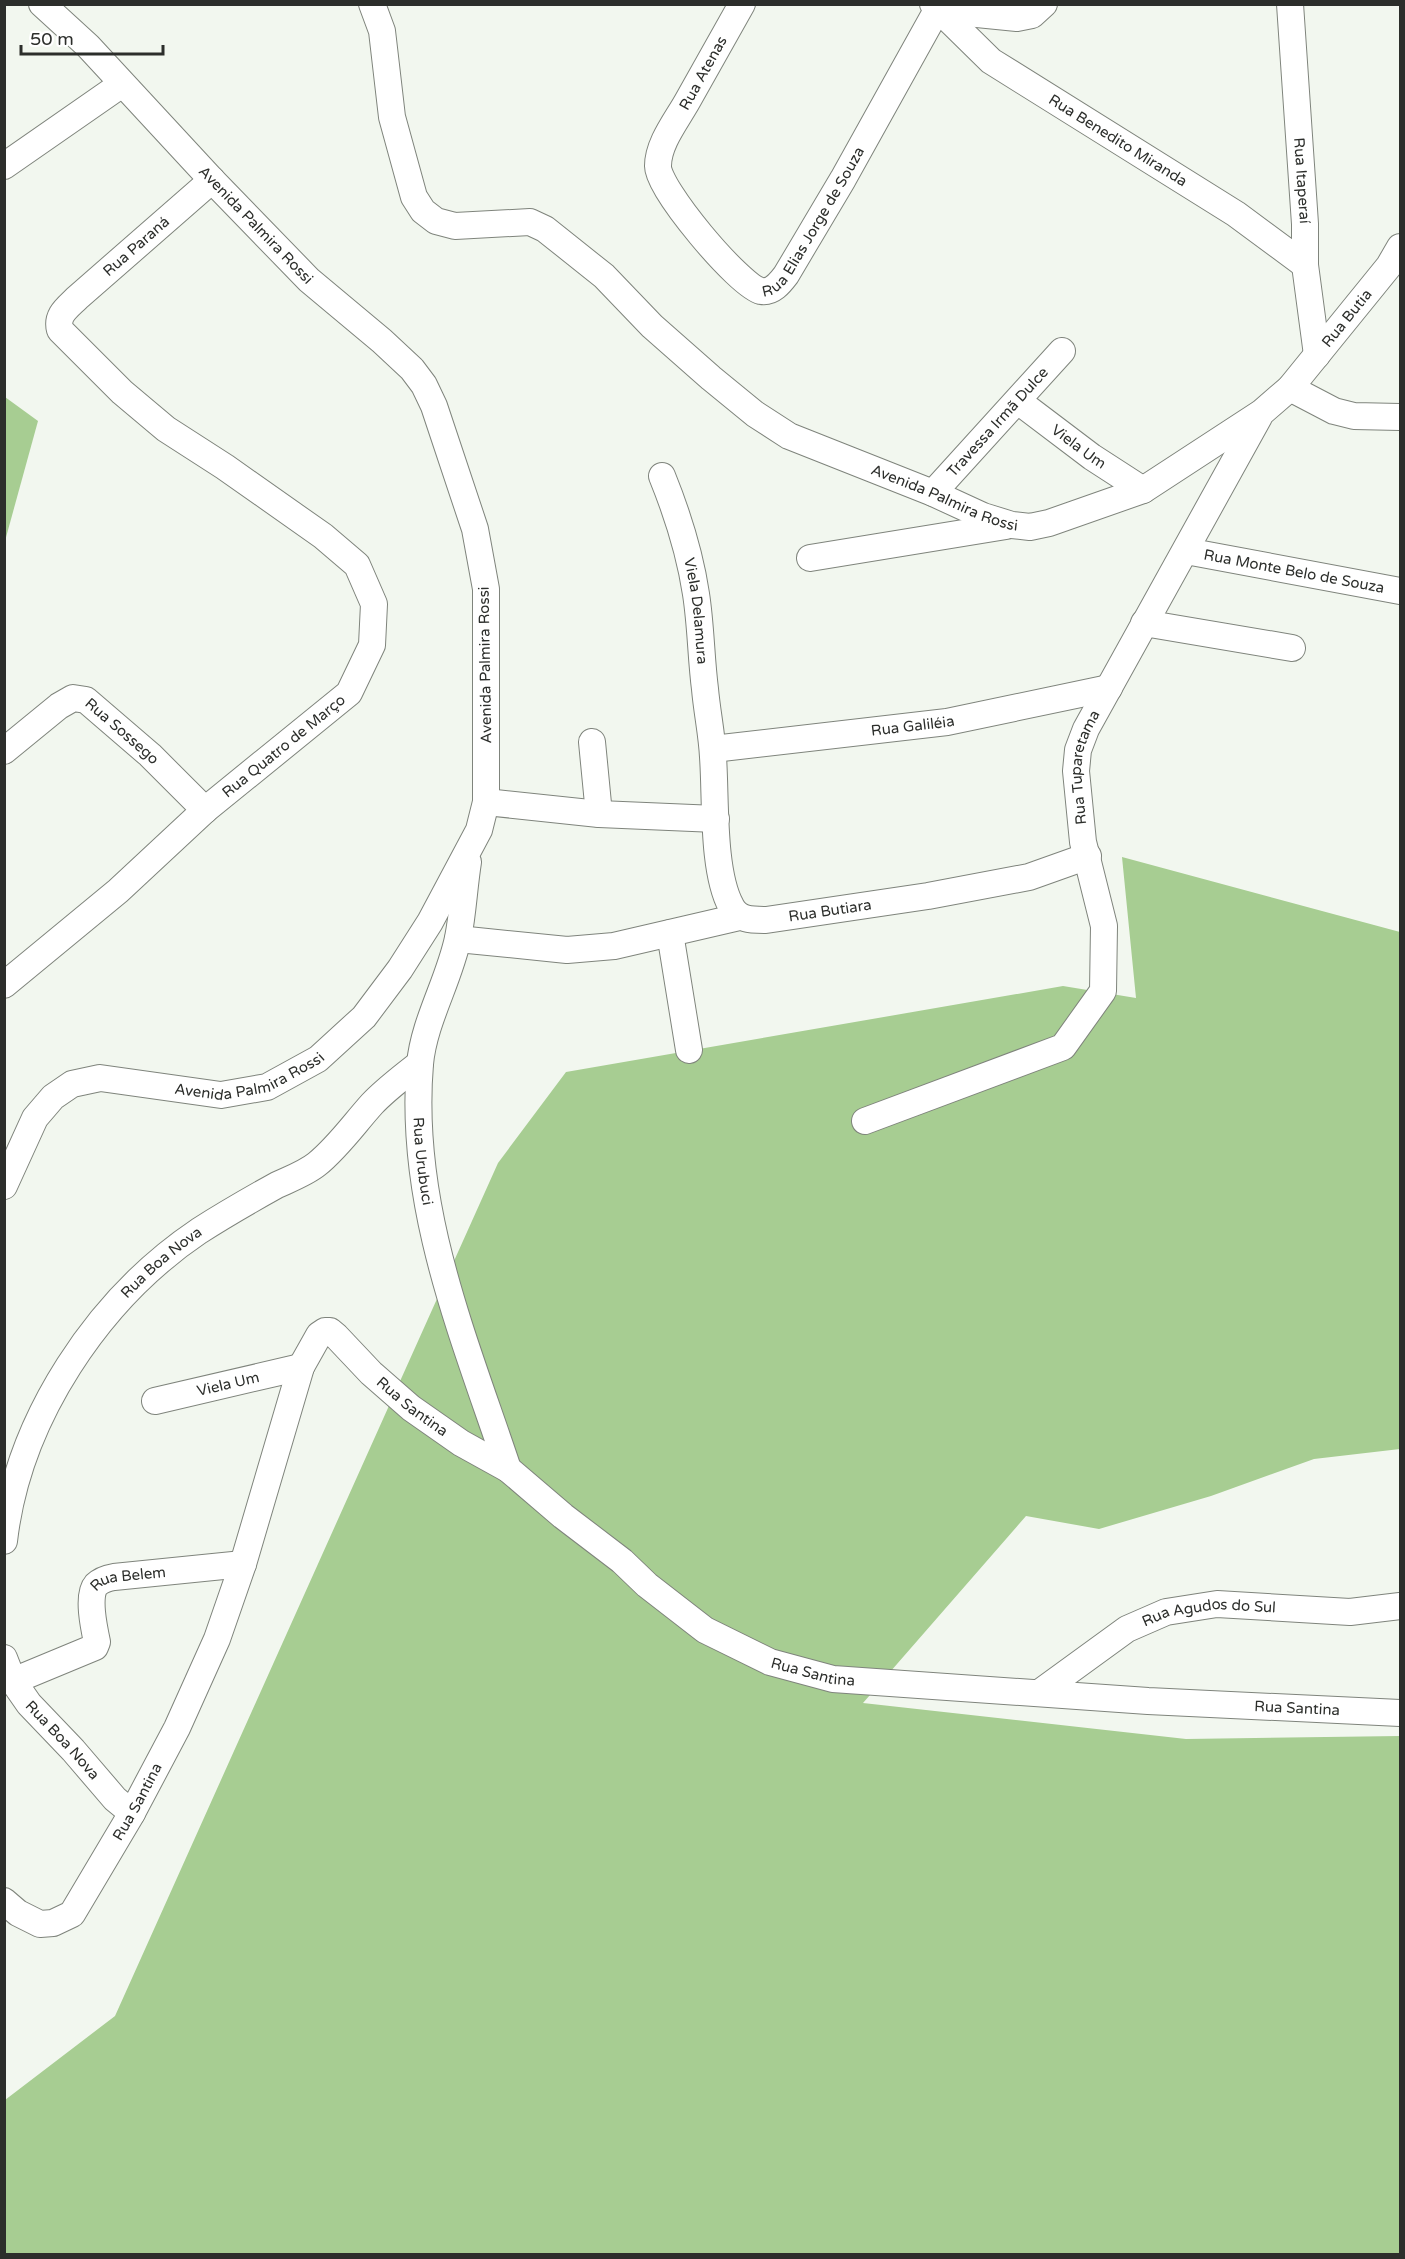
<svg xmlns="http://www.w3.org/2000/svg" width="1405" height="2259" viewBox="0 0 1405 2259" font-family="'Varela Round',sans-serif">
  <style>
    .forest { fill: #a7cd92 }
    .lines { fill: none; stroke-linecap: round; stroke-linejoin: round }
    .minor-casing { stroke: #7f847c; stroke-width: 28 }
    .minor { stroke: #fff; stroke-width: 26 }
    .labels { text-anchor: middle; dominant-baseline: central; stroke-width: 6; stroke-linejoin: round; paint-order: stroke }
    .street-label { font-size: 15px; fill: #2c2e2b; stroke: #fff }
  </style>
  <rect width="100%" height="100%" fill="#f2f7ef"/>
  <g class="forest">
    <polygon points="5,397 38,421 5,541"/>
    <polygon points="1122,857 1400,932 1400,1449 1314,1459 1211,1496 1099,1529 1026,1516 863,1703 1186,1739 1400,1736 1400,2254 5,2254 5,2100 115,2016 498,1163 566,1072 1063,986 1136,998"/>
  </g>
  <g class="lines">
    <g class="minor-casing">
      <g id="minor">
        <path id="s1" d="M372 4 382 31 392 117 414 197 423 211 436 221 455 226 530 222 545 229 604 276 652 326 711 378 755 414 789 436 933 493 983 516 1012 525 1030 527 1049 523 1143 490 1261 413 1290 388 1389 266 1400 247"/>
        <path id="s2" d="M742 4C724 36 706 68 688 100 677 120 658 143 658 166 657 188 739 286 761 291 772 293 780 283 786 275L843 179 937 10"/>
        <path id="s3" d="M933 4 991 61 1236 214 1305 265"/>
        <path id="s4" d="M1290 4 1305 224V265L1317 355"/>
        <polyline points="937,10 1017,18 1032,15 1044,4"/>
        <polyline points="4,166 122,84"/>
        <polyline points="1290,388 1334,411 1354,416 1400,417"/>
        <path id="s5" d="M1018 401 1092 457 1143 490"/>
        <path id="s6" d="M662 476C677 513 690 554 696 594 701 626 701 658 705 689 707 712 712 735 713 757 716 798 712 871 731 906 738 920 751 920 766 920L928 896 1029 877 1088 856"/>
        <path id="s7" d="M933 493 1062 351"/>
        <path id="s8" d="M1186 551 1400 591"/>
        <polyline points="810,558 1006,526"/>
        <polyline points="1144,623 1292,648"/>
        <polyline points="592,742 599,814"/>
        <path id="s9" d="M713 749 947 722 1109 688"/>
        <path id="s10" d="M4 751 59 706 73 698 86 700 150 755 205 810"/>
        <polyline points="486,802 599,814 716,819"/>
        <path id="s11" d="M468 862C464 887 463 913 458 938 449 981 424 1021 420 1064 408 1207 464 1337 508 1469"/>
        <polyline points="670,933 689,1050"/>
        <polyline points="458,939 567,950 614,946 739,917"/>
        <path id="s12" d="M4 985 118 891 205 810 349 693 372 645 374 604 357 565 323 536 225 467 166 429 122 392 60 330C56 315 67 308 77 298L212 180"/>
        <path id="s13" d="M865 1121 1063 1047 1103 991 1104 926 1083 842 1076 771 1078 750 1086 729 1259 417"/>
        <path id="s14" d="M4 1186 35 1118 53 1097 72 1084 100 1078 221 1095 267 1087 318 1059 364 1017 400 969 430 922 479 830 486 802V589L475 529 434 406 424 385 412 369 382 341 309 280 212 180 88 46 42 4"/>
        <path id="s15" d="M155 1401 301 1367"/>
        <path id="s16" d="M4 1541C18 1419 98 1299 199 1231 224 1215 250 1200 277 1185 290 1179 306 1173 317 1164 338 1147 354 1124 372 1104 386 1089 404 1076 420 1063"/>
        <path id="s17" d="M4 1658 13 1681 29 1704 73 1750 115 1799 132 1813"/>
        <path id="s18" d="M13 1681 95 1647 97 1642C94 1628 87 1595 96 1585 101 1580 108 1578 114 1577L243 1564"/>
        <path id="s19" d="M1039 1693 1127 1629 1166 1612 1217 1604 1350 1612 1400 1606"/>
        <path id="s20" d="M4 1901 18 1913 40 1924 53 1923 72 1914 132 1813 177 1728 217 1639 243 1564 301 1367 319 1335 325 1331H330L336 1336 371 1373 411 1408 461 1443 508 1469 563 1516 622 1561 647 1585 705 1630 770 1662 833 1679 1148 1701 1400 1713"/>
      </g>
    </g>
    <use href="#minor" class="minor"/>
  </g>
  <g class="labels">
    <g class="street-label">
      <text transform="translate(703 73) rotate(-61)">Rua Atenas</text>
      <text stroke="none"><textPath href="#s3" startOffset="231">Rua Benedito Miranda</textPath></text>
      <text stroke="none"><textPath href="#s4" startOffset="177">Rua Itaperaí</textPath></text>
      <text stroke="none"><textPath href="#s2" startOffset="438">Rua Elias Jorge de Souza</textPath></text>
      <text transform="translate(256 225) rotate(46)">Avenida Palmira Rossi</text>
      <text stroke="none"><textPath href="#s12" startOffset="1086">Rua Paraná</textPath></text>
      <text stroke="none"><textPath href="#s1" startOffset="1310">Rua Butia</textPath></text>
      <text stroke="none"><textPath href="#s7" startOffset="96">Travessa Irmã Dulce</textPath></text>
      <text stroke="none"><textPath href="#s5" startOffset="76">Viela Um</textPath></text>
      <text stroke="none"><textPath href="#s1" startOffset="831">Avenida Palmira Rossi</textPath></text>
      <text stroke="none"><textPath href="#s8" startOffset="110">Rua Monte Belo de Souza</textPath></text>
      <text stroke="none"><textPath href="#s6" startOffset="140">Viela Delamura</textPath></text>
      <text transform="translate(485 665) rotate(-91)">Avenida Palmira Rossi</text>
      <text stroke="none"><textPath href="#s9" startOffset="201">Rua Galiléia</textPath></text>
      <text stroke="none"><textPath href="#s10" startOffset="148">Rua Sossego</textPath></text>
      <text stroke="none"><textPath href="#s12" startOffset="368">Rua Quatro de Março</textPath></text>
      <text stroke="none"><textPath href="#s13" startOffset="508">Rua Tuparetama</textPath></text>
      <text stroke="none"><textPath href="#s6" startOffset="543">Rua Butiara</textPath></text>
      <text stroke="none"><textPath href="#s14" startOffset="308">Avenida Palmira Rossi</textPath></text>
      <text stroke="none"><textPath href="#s11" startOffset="306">Rua Urubuci</textPath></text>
      <text stroke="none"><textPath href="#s16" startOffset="328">Rua Boa Nova</textPath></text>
      <text stroke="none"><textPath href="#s15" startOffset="75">Viela Um</textPath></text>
      <text stroke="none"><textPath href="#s20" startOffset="834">Rua Santina</textPath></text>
      <text stroke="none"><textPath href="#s18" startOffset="186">Rua Belem</textPath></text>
      <text stroke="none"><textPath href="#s19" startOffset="194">Rua Agudos do Sul</textPath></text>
      <text stroke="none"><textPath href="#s20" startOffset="1320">Rua Santina</textPath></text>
      <text stroke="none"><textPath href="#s20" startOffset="1806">Rua Santina</textPath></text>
      <text stroke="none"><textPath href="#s17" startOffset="102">Rua Boa Nova</textPath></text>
      <text stroke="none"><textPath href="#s20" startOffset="207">Rua Santina</textPath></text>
    </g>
  </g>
  <rect width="1405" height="2259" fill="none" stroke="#2c2e2b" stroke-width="12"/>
  <path d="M21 45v9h142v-9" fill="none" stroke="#2c2e2b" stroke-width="3"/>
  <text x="30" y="45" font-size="18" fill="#2c2e2b" stroke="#ffffff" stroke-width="4.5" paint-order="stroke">50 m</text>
</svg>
